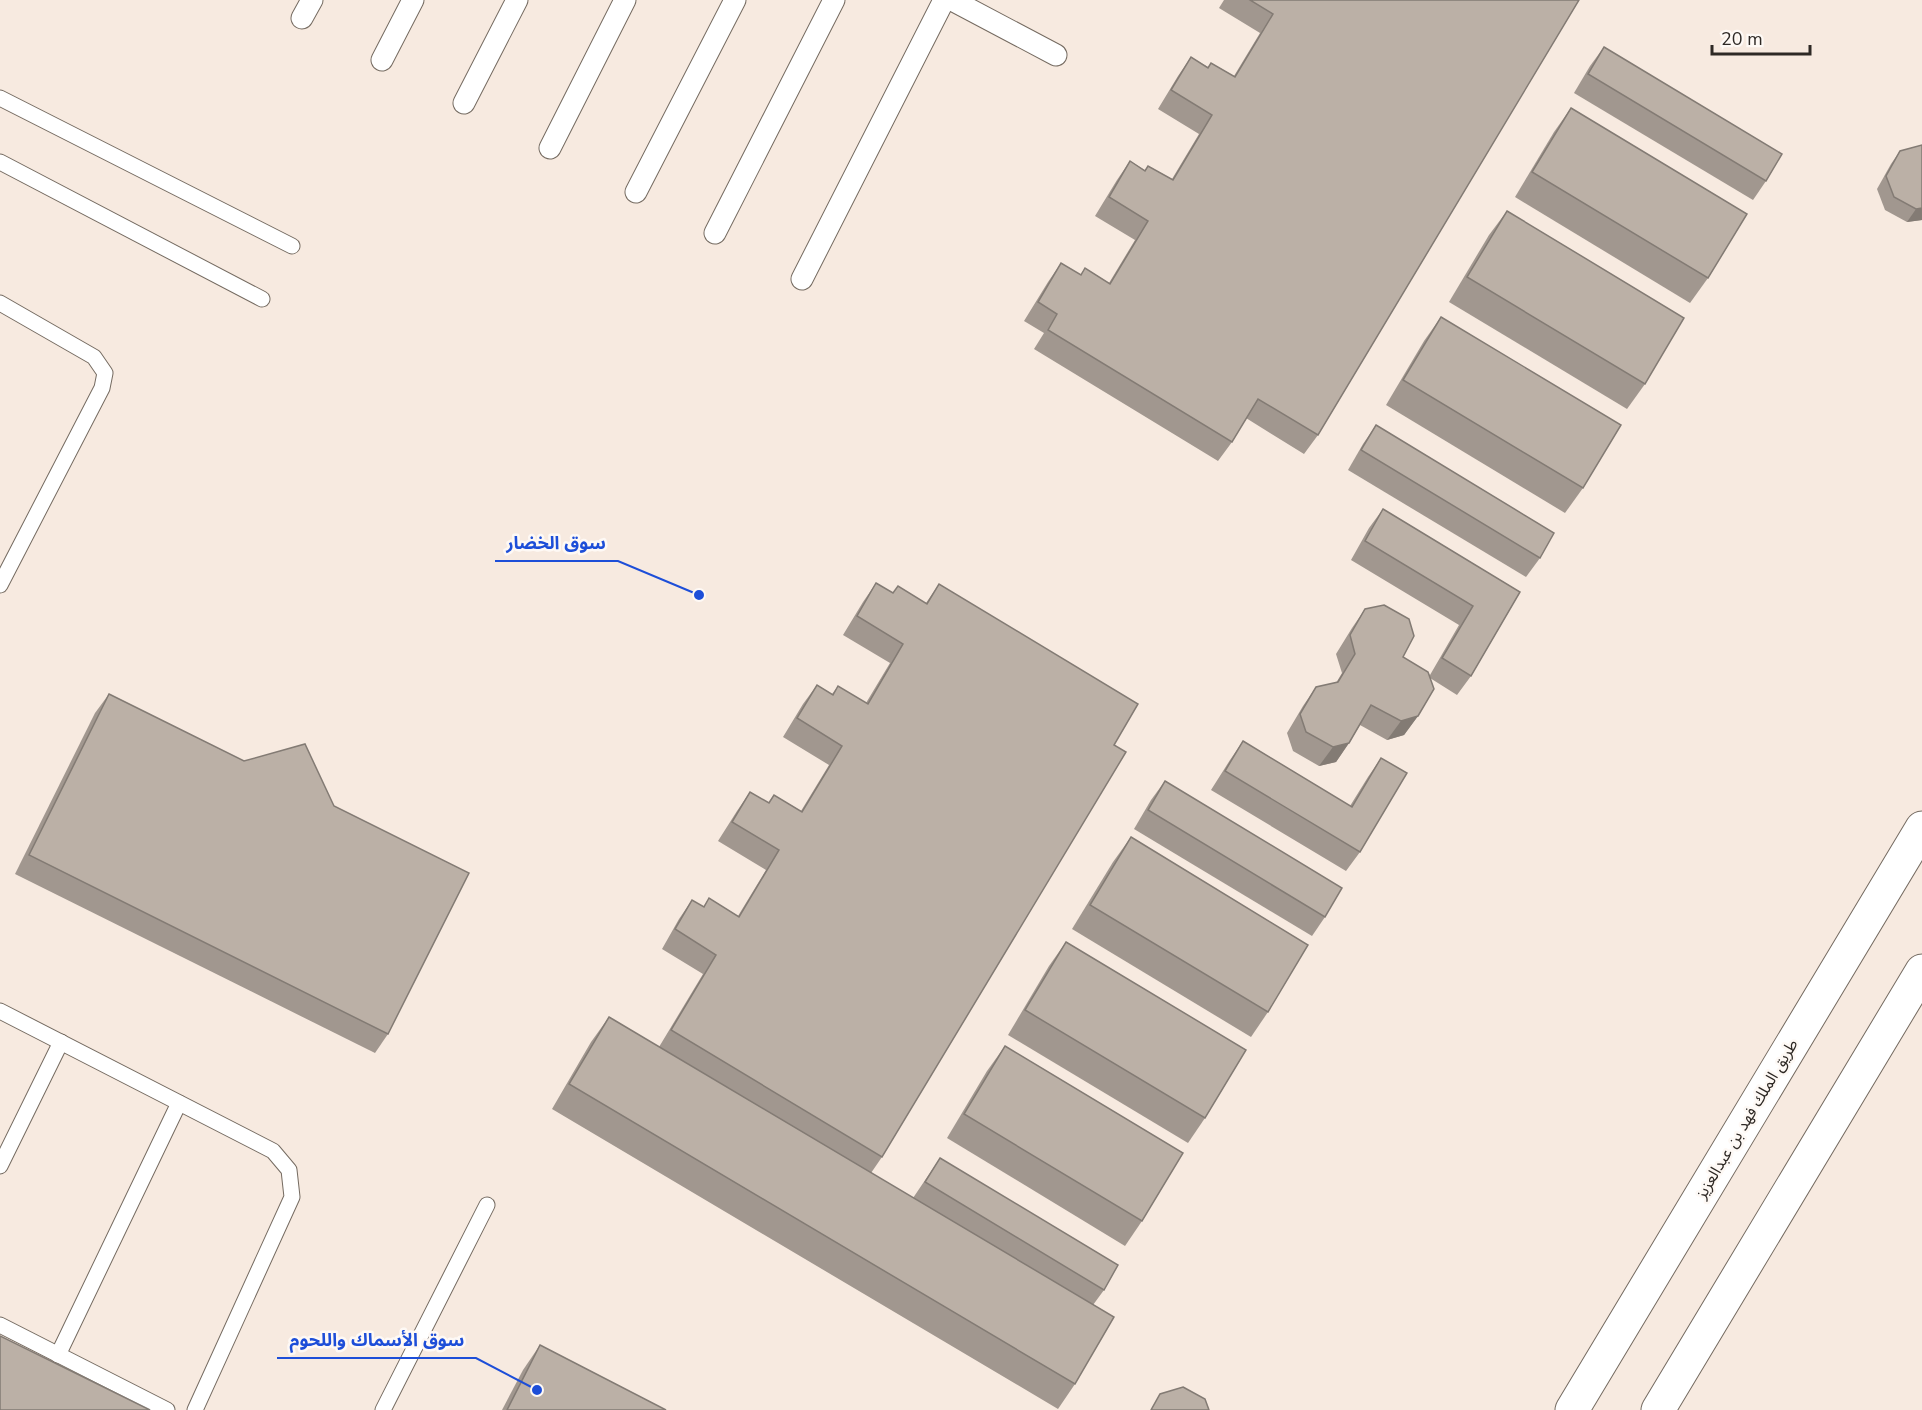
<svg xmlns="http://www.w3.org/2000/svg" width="1922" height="1410" viewBox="0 0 1922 1410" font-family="'Nunito Sans','Noto Sans Arabic',sans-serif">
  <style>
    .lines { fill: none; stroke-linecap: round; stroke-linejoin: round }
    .service-casing { stroke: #756b61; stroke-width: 17 }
    .pedestrian-casing { stroke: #756b61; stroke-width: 23 }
    .primary-casing { stroke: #756b61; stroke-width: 35 }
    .service { stroke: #fff; stroke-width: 15 }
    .pedestrian { stroke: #fff; stroke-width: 21 }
    .primary { stroke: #fff; stroke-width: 33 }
    .wall { fill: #a1978f }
    .shaded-wall { fill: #837b74 }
    .building { fill: #bbb0a6; stroke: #837b74; stroke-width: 1.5 }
    .labels { text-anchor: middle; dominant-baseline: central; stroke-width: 5; stroke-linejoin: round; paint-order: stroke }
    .street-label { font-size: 16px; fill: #2e2925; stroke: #fef9f5 }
    .leader { fill: none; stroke: #1d4ed8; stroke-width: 2 }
    .callout-dot { fill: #1d4ed8; stroke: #fef9f5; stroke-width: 2 }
    .callout-label { font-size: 18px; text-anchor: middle; font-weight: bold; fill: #1d4ed8; stroke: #fef9f5; stroke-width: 5; stroke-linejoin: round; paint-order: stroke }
  </style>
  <rect width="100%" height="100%" fill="#f7eae0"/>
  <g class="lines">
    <g class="service-casing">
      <g id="service">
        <polyline points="0,98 292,246"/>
        <polyline points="0,162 262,299"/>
        <polyline points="0,303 94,357 105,373 102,388 0,585"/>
        <polyline points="0,1011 273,1151 289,1170 292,1197 195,1410"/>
        <polyline points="0,1166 61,1042"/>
        <polyline points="0,1325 167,1410"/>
        <polyline points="58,1355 179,1103"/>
        <polyline points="383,1410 487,1205"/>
      </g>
    </g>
    <g class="pedestrian-casing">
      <g id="pedestrian">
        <polyline points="952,0 1056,55"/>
        <polyline points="302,18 312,0"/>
        <polyline points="382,60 413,0"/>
        <polyline points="464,103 517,0"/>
        <polyline points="550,148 625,0"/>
        <polyline points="636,192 735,0"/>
        <polyline points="715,233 834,0"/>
        <polyline points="802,279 944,0"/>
      </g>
    </g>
    <g class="primary-casing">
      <g id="primary">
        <polyline points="1572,1410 1922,828"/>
        <polyline points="1658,1410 1922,971"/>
      </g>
    </g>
    <use href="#service" class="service"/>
    <use href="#pedestrian" class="pedestrian"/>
    <use href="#primary" class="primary"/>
  </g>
  <g class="wall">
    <polygon points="1224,0 1579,0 1318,435 1304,454 1246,418 1232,442 1218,461 1034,349 1044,333 1024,321 1048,282 1061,263 1080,275 1085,268 1109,283 1135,240 1095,216 1117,180 1130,161 1145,170 1148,166 1172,179 1199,134 1158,109 1178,76 1191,57 1208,67 1211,63 1234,76 1260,33 1219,8"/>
    <polygon points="1604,47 1766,181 1753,200 1574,93 1590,66"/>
    <polygon points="1571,108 1708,278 1690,303 1515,197 1554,132"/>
    <polygon points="1922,145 1922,220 1907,222 1885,210 1877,189 1891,164 1900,151"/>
    <polygon points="1507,211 1645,384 1627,409 1449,302 1489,235"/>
    <polygon points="1441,317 1583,488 1565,513 1386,405 1424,341"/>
    <polygon points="1376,425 1540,558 1526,577 1348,470 1363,444"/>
    <polygon points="1383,509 1520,592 1471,676 1457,695 1430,678 1418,716 1404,735 1387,740 1360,725 1349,743 1336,762 1319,766 1293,751 1287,733 1303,706 1316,687 1336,683 1342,673 1336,654 1352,628 1365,609 1403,657 1430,675 1459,625 1351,560 1369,528"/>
    <polygon points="876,583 893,593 926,603 939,584 1114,745 882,1157 871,1173 913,1198 940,1158 1104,1290 1093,1305 1075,1384 1058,1409 552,1109 591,1042 609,1017 659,1047 703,974 662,949 679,919 692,900 703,907 709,898 738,916 766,870 718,841 737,811 750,792 768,803 774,795 801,811 829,765 783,737 803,704 817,685 832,694 838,686 866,703 890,663 843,635 863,602"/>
    <polygon points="109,694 334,806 388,1034 375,1053 15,874 95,713"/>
    <polygon points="1243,741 1350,806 1368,777 1381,758 1360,852 1346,871 1211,790 1230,760"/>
    <polygon points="1165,781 1325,917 1312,936 1134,829 1151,800"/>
    <polygon points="1131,837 1268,1012 1251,1037 1072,929 1113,862"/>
    <polygon points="1066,942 1205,1118 1188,1143 1008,1035 1049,966"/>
    <polygon points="1005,1046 1142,1221 1125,1246 947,1138 987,1071"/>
    <polygon points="540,1345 666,1410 502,1410 523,1370"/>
  </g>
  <g class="shaded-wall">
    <polygon points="1922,208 1922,220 1907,222 1916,209"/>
    <polygon points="1418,716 1404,735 1387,740 1401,721"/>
    <polygon points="1349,743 1336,762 1319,766 1333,747"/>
  </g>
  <g class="building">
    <polygon points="1250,0 1579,0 1318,435 1258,399 1232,442 1048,330 1057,314 1038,302 1061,263 1081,275 1085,268 1110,284 1148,221 1109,197 1130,161 1145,171 1148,166 1173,180 1212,115 1171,90 1191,57 1208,68 1211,63 1235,77 1273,14"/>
    <polygon points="1604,47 1782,154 1766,181 1588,74"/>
    <polygon points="1571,108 1747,214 1708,278 1532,172"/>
    <polygon points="1922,145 1922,208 1916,209 1894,197 1886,176 1900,151"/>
    <polygon points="1507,211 1684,318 1645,384 1467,277"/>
    <polygon points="1441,317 1621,425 1583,488 1403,380"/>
    <polygon points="1376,425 1554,533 1540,558 1361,450"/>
    <polygon points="1383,509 1520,592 1471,676 1442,658 1473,606 1365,541"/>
    <polygon points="876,583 893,593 898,586 927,604 939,584 1138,704 1114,745 1126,752 882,1157 671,1030 716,955 675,929 692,900 704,907 709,898 739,917 779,850 732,822 750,792 769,803 774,795 802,812 842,746 797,718 817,685 833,695 838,686 868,704 903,644 857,616"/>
    <polygon points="1384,605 1409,619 1414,636 1403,657 1428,672 1434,689 1418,716 1401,721 1371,705 1349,743 1333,747 1306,732 1300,714 1316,687 1338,682 1355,654 1350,635 1365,609"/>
    <polygon points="109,694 244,761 305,744 334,806 469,873 388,1034 29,855"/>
    <polygon points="1243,741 1352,807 1381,758 1407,773 1360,852 1225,771"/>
    <polygon points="1165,781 1342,888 1325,917 1148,810"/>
    <polygon points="1131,837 1308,945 1268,1012 1090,905"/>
    <polygon points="1066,942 1246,1050 1205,1118 1025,1010"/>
    <polygon points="609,1017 1114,1317 1075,1384 569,1084"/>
    <polygon points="1005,1046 1183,1153 1142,1221 964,1114"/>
    <polygon points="940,1158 1118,1265 1104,1290 925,1182"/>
    <polygon points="0,1336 150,1410 0,1410"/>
    <polygon points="540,1345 666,1410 507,1410"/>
    <polygon points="1183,1387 1205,1399 1209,1410 1151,1410 1160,1394"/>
  </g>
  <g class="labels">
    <g class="street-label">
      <text transform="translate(1747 1119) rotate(-59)">طريق الملك فهد بن عبدالعزيز</text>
    </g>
  </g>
  <path class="leader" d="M699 595L618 561H495M537 1390L476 1358H277"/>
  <g class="callout-dot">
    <circle cx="699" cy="595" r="6"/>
    <circle cx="537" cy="1390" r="6"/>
  </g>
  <g class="callout-label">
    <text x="556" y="549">سوق الخضار</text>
    <text x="377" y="1346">سوق الأسماك واللحوم</text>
  </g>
  <path d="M1712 45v9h98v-9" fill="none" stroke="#2e2925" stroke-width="3"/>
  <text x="1721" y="45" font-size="18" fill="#2e2925" stroke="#fef9f5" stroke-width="4.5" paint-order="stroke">20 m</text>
</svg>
